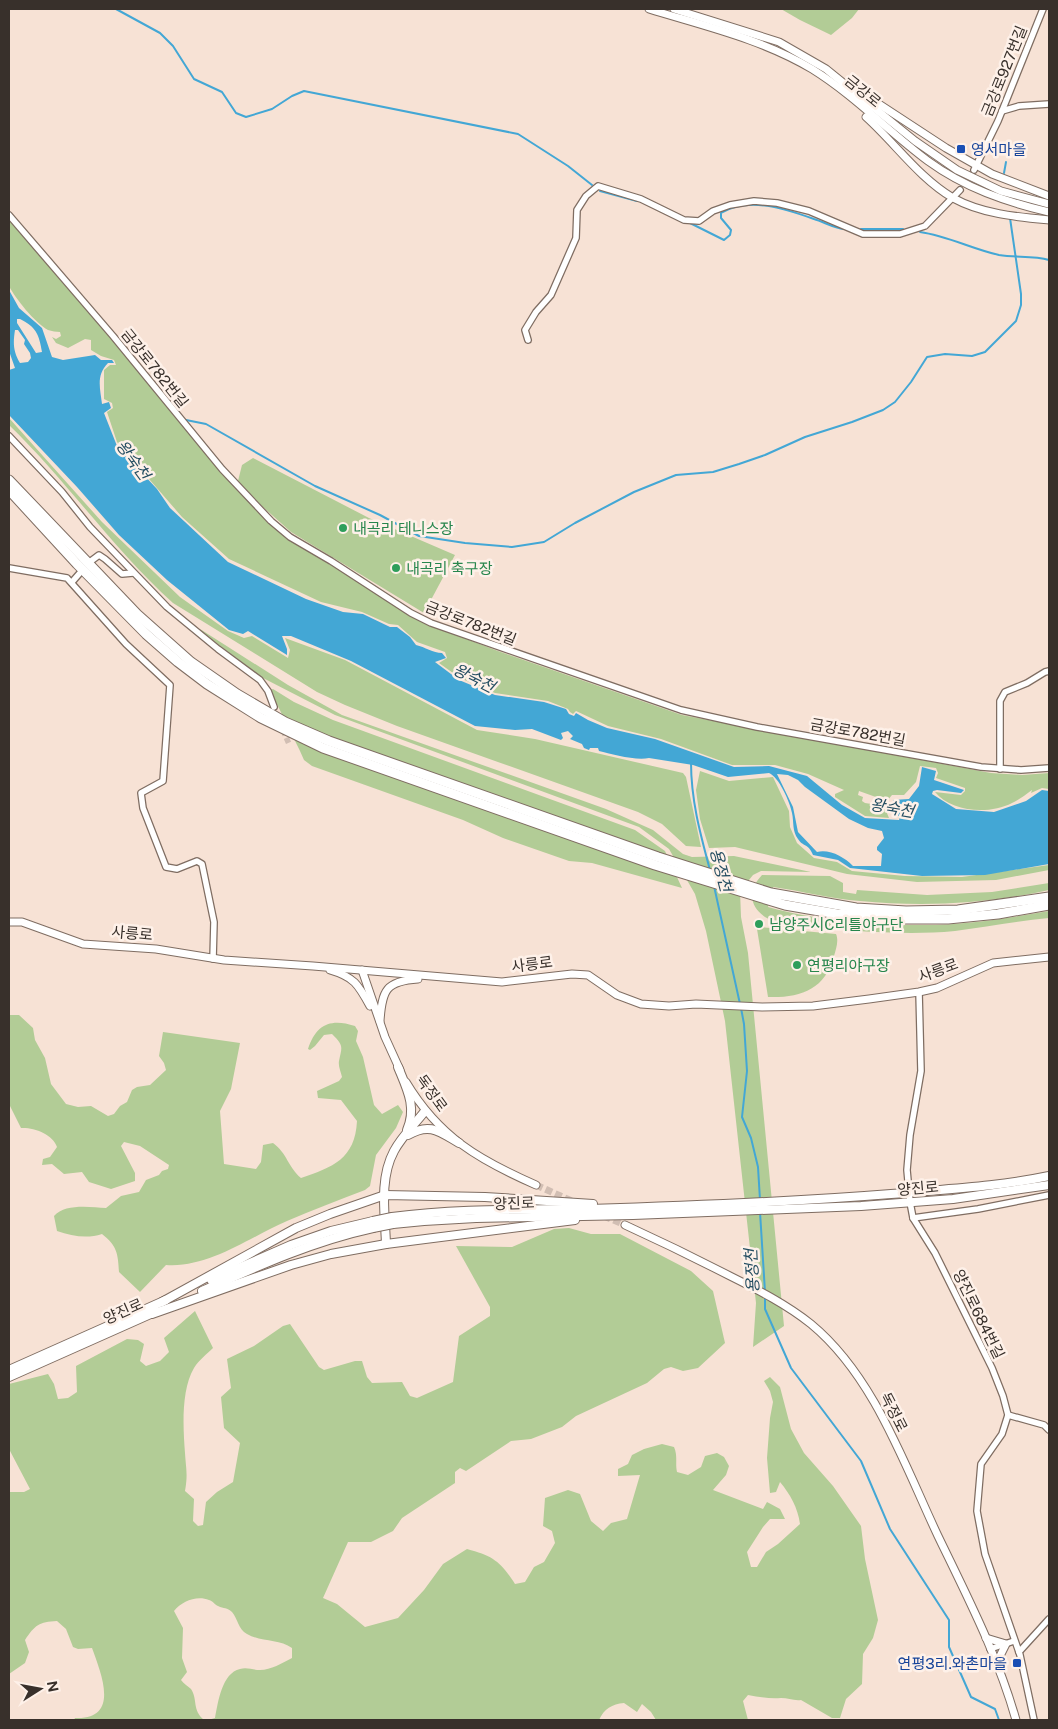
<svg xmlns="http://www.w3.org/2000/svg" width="1058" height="1729" viewBox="0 0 1058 1729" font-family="'Public Sans','Noto Sans KR',sans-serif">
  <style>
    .green { fill: #b2cc96 }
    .water { fill: #43a7d5; fill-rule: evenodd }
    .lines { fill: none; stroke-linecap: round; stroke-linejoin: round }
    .stream { stroke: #43a7d5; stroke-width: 2 }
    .minor-tunnel { stroke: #d1beb3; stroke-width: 5.5; stroke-dasharray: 5.5 3; stroke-linecap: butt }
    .tertiary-tunnel { stroke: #d1beb3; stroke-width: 7; stroke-dasharray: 7 3.5; stroke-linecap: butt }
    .minor-casing { stroke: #7f6d62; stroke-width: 8 }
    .tertiary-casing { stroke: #7f6d62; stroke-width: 9 }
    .secondary-casing { stroke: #7f6d62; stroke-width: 10 }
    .trunk-casing { stroke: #7f6d62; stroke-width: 11 }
    .minor { stroke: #fff; stroke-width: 5.5 }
    .tertiary { stroke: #fff; stroke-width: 7 }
    .secondary { stroke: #fff; stroke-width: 8 }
    .trunk { stroke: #fff; stroke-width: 9 }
    .secondary-bridge-casing { stroke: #7f6d62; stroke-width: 10; stroke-linecap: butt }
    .secondary-bridge { stroke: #fff; stroke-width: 8 }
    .transit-dot { fill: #1a4fb4; stroke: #fef1e9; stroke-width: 2 }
    .leisure-dot { fill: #2e9e5b; stroke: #fef1e9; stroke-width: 2 }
    .labels { text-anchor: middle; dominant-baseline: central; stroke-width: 5; stroke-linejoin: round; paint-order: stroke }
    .street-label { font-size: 15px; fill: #38302b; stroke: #fef1e9 }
    .transit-label { font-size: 15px; fill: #164399; stroke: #fef1e9; text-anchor: start }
    .leisure-label { font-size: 15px; fill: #27864d; stroke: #fef1e9; text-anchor: start }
    .water-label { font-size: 16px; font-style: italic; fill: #254e62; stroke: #fef1e9 }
  </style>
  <rect width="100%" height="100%" fill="#f7e2d5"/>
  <g class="green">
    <polygon points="781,9 859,9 852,18 831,35 800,20"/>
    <path d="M9 217 117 342 204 451 256 509 290 540 427 624 498 651 682 715 991 773 1022 775 1049 773V789L1042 788 1031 793 1032 790C1025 795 1019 800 1012 803 989 815 951 812 935 792L961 795 965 791V788L936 778 938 773 936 768 920 766 916 782 904 795H892L887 801 859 791 858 795 863 797 862 801 865 803 884 806 889 818 865 816 835 797V794L844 790 808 774 775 765H732L661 739 608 726 576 711 573 714 570 712 568 709 548 701 495 693 460 678 439 663 447 658 445 652 417 642 398 625 389 624 362 612 321 602 229 559 182 517 117 442 107 412 113 408 112 403 104 399V370L110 365H116L114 360 101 356 91 350V340L85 339 68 348 56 343 52 337 56 339 61 336 60 332C56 332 52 331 48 330 35 323 15 298 9 286Z"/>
    <path d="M9 418 102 522 180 597 228 631 244 638 252 636 288 658 290 650 285 638 345 660 477 730 535 739 683 773 686 777 701 847 686 846 662 824 638 812 397 726 345 705 317 692 173 603C113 549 67 481 9 425Z"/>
    <polygon points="253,458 369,518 455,555 424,613 291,532 263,507 238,481 242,465"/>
    <polygon points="200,629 288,685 342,715 606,809 653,830 683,854 692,857 734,856 811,872 761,871 753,875 740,891 741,917 748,953 784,1326 753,1347 756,1303 725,1021 706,931 695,894 669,849 639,827 335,715 263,678 203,633"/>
    <polygon points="273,689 294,702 333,720 635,830 665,851 682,888 592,863 569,861 503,838 463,820 312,766 304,760 300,751 270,690"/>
    <polygon points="700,771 729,781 773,777 789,811 790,827 797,843 814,858 837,862 852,871 905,876 962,877 1049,865 1049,870 996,880 917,882 847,874 735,847 709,848 700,819 696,790"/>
    <path d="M762 875 830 876 843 883V892L856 894 857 890 927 895 992 892 1049 883V890C987 904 923 907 860 901 831 899 802 891 773 887L768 907C815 920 875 926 924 925 966 925 1008 918 1049 911V918C1018 921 986 927 955 931 913 935 870 932 829 929 811 927 792 927 776 922 752 914 744 894 762 875Z"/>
    <path d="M758 927 836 934C839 941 836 949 834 956 825 990 800 998 768 997L757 929Z"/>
    <path d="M9 1015H19L33 1028 35 1040 45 1058 51 1084 66 1104 78 1107 91 1106 108 1116 114 1114 120 1106 127 1102 132 1090 137 1087 150 1085 166 1070 164 1063 159 1056 163 1032 240 1043 231 1089 220 1111 224 1164 256 1169 261 1162 263 1145 273 1143C287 1153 288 1167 301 1178 333 1167 355 1159 357 1121L341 1100 318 1098 317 1091 339 1081 342 1077C341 1072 338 1066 339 1061 342 1046 344 1046 332 1034L324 1035 315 1046 310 1050 308 1049C316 1024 331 1018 355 1026L358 1031 356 1041 363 1057 374 1105 382 1114 398 1105 403 1112 396 1128 376 1155 370 1186 365 1190C339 1200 312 1210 287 1221 248 1238 209 1268 166 1265L140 1292 119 1272C118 1253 117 1246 102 1234 87 1239 72 1236 57 1231L54 1216C65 1203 91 1207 106 1208L121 1196 139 1192 146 1180 159 1175 162 1171 168 1169 169 1165 140 1146 124 1142 121 1146 135 1173V1181L111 1189 89 1182 82 1172 64 1174 52 1164 42 1165 43 1159 50 1157 57 1147C53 1134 33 1127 21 1128L9 1104Z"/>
    <path d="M569 1228 591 1234H620L691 1271 713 1291 725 1343 698 1368 683 1371 671 1367 664 1369 647 1383 576 1416 562 1427 531 1439 511 1441 466 1471 460 1468 455 1472V1483L402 1518 393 1531 371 1542H348L323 1598 337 1604 365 1627 398 1618 424 1590 443 1564 467 1549C493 1556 500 1561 515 1584L525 1582 534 1567 544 1562 555 1543 552 1531 543 1526 545 1498 568 1490 580 1494 591 1521 603 1531 611 1523 627 1519 640 1475 618 1476V1469L628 1464 632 1455 644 1449 662 1444 674 1447C678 1456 675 1463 677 1472L688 1475 701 1467 705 1456 717 1453 724 1457 729 1466 726 1475 713 1490 763 1509 767 1502 780 1509 785 1519H770L763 1527 747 1552 751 1567H757L766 1552 778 1544 800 1524C798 1508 790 1494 780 1482L776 1492 770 1493 767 1458 770 1418 773 1402 770 1391 764 1381 770 1377 780 1387 791 1429 804 1453 833 1486 861 1526 865 1559 878 1620 873 1638 863 1654 862 1684 846 1699 840 1718H832L801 1700C794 1701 788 1698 781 1698 770 1699 759 1697 748 1695L743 1701 748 1720H656L651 1712 642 1704 637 1712 624 1703C612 1704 604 1709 599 1720H208L215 1718C218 1702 222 1673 240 1669 247 1667 253 1670 260 1670 271 1670 282 1663 292 1658V1648C279 1639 261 1642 247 1634 238 1629 238 1619 232 1612 227 1607 224 1609 218 1606 215 1605 213 1601 209 1600 197 1595 182 1601 174 1611L183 1628 182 1658 187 1672 181 1680C184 1684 188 1686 191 1689 198 1700 192 1710 204 1720H74L75 1718C121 1720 101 1673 92 1648L78 1649 73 1647 66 1629 57 1621C39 1622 35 1625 25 1640L29 1652 25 1663 9 1674V1490L10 1492H24L30 1489 9 1449V1384L48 1374 54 1384 58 1399 68 1398 77 1392 76 1366 127 1339 138 1340 144 1344 140 1361 146 1366 160 1361 169 1352 164 1338 195 1311 213 1348C207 1354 199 1360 194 1368 181 1390 183 1428 185 1453 186 1469 188 1474 185 1491L194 1499 193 1521 198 1526 203 1525 206 1502 217 1492 233 1482 240 1443 224 1428 221 1397 231 1388 227 1359 254 1346 283 1326 290 1324 319 1367 324 1370 355 1361H362L367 1377 372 1383 402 1382 410 1396 417 1398 453 1382 459 1336 490 1316V1307L456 1246 512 1247 554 1229Z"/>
  </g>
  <path class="water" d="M9 290 19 308 42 328 52 357 63 360 95 355 101 360H112L114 363H108C96 375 100 388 102 404L109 402 111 408 104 413 117 446 157 489 170 508 228 562 306 599 343 612 363 614 390 627H397L410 637 416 645C425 647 433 653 442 653L446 658 435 662 459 680 495 695 544 702 566 709 569 714 574 716 576 713 588 720 607 728 655 739 734 767 769 766 807 776 842 805 865 818 899 820 900 817 887 808 894 805 893 800 909 799 919 786 922 767 936 771 934 780 964 790 961 793 937 790 933 791 932 794 956 809 994 812 1026 801 1042 790 1049 791V864L985 875 922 876 850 868 838 860 813 855C808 843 803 847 798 839 792 831 794 822 792 813 790 802 779 777 769 773L728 777 693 765 649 758C636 761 611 754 599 751L598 748H590L589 750 584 748 582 744 570 739 573 736 568 731 561 733 563 738 561 740 532 729 515 730 475 726 351 661 291 636H282L287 649V655L248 631 243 634 229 630 167 580 119 535 77 487 9 415V370L15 368 9 351 10 319 9 317ZM17 319H20C36 327 39 334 42 352L36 353 17 323ZM15 330H18L25 340 24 344 30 353 31 358 28 362 20 363C13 351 13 343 15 330ZM777 774 788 775 798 780 805 787 849 819 868 828 882 831 884 838 877 847V850L882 854 881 866H853C844 857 830 849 817 852L798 832 793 807Z"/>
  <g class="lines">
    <g class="stream">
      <polyline points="116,9 160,33 173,46 194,79 222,92 236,113 246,117 272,109 292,96 304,91 518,134 568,166 592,185"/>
      <polyline points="1004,173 1006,162"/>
      <polyline points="600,191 637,201"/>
      <path d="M690 223 724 240 730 235 731 230 721 218V213C749 196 786 209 814 219 824 222 834 228 844 229"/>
      <polyline points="861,229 903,229"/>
      <path d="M920 232C948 236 972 249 999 255 1016 258 1033 255 1049 260"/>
      <polyline points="186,420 206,424 315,486 380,515 419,536 465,543 512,547 544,542 575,523 634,492 676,475 713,472 739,464 765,455 805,437 852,422 883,410 895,402 911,382 927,357 945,354 972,356 985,352 1016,321 1021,305 1021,294 1010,218"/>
      <path d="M691 762C691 800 700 833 710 870"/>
      <polyline points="714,886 740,1004"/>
      <polyline points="741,1008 744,1024 747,1071 742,1117 751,1138 758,1167 760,1200"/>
      <polyline points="760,1212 765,1292"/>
      <polyline points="765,1297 765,1309 791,1368 861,1461 890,1529 949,1620 949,1647 971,1697 995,1709 999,1720"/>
    </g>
    <polyline class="minor-tunnel" points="283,730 289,744"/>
    <g class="tertiary-tunnel">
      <polyline points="536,1185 574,1202"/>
      <polyline points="604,1216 625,1225"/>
    </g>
    <g class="minor-casing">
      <g id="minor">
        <polyline points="1002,111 1019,106 1049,104"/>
        <polyline points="974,170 998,121 1043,9"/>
        <polyline points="9,215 113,336 222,469 271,521 290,537 331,561 411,613 431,623 681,710 757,727 981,767 1021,770 1049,768"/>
        <polyline points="528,340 525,330 536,312 551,295 576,238 577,210 586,196 598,186 641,199 684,220 699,221 713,211 730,205 754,201 777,203 809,211 863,234 900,234 925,226 960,190"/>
        <polyline points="9,436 62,492 90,527 167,607 218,649 260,680 268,691 274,707"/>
        <polyline points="91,561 99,555 105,559 122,574 133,573"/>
        <polyline points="9,568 67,578 126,644 170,685 163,781 141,793 143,808 166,867 177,869 197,861 202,864 214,922 213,959"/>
        <polyline points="72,582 79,574"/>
        <polyline points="1000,769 1000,701 1005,692 1027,683 1045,672 1049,671"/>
        <polyline points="919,992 921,1071 910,1135 907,1170 910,1202 913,1218 935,1253 992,1368 1003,1396 1008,1415 1002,1434 981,1464 977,1511 985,1554 1020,1655 1034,1720"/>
        <polyline points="913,1218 978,1209 1049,1195"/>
        <polyline points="1008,1415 1044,1425 1049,1430"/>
        <polyline points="990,1649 1014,1641"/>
        <polyline points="1019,1652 1049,1619"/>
      </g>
    </g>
    <g class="tertiary-casing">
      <g id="tertiary">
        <path d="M649 9C704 26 762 39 812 69 854 95 889 132 928 161 965 188 1006 202 1049 212"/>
        <polyline points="674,9 779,42 826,69 915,141 957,170 1001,191 1049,204"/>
        <polyline points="862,93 946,148 992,174 1049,196"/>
        <path d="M866 117C895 143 919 178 953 198 982 214 1017 217 1049 220"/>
        <polyline points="9,922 22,922 83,944 156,949 224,960 313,966 502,982 572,974 588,975 617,995 641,1004 669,1006 696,1004 762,1007 813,1006 869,999 919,992 937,988 993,963 1049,957"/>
        <path d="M330 970C354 977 358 984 370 1006"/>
        <polyline points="362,970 385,1037 400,1070"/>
        <path d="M380 1021C382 990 386 981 418 979"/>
        <path d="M406 1082C439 1137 479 1160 536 1185"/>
        <path d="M625 1225C660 1241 695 1258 730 1276 758 1290 786 1304 811 1324 874 1376 904 1464 938 1536 967 1596 998 1656 1016 1720"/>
        <polyline points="986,1638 1006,1644 996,1664"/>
      </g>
    </g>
    <g class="secondary-casing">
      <g id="secondary">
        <path d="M398 1067C407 1089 417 1107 407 1130"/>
        <path d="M408 1135C430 1122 440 1132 459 1143"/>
        <path d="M392 1217C457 1208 524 1210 589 1209 690 1206 791 1202 891 1194 944 1189 997 1187 1049 1176"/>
        <polyline points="393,1224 424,1221 476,1218 633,1215 861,1206 953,1199 1049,1185"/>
        <path d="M386 1244C385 1214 379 1179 394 1151 402 1136 415 1124 425 1111"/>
        <polyline points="211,1280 291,1245 331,1231 373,1221"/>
        <path d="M202 1291C258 1266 313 1241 373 1228"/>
        <polyline points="162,1302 296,1228 330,1214 385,1195 485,1197 593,1204"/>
        <polyline points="152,1314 291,1265 331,1254 386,1244 575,1220"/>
        <polyline points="9,1370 166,1300"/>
        <polyline points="9,1377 155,1312"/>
      </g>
    </g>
    <g class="trunk-casing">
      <g id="trunk">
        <polyline points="9,480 137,614 191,662 237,694 285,722 329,741 658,857 771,893 856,908 906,911 958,910 1049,897"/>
        <polyline points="9,490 77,564 146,634 178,662 207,684 261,718 323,748 655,865 785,905 837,914 906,919 948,919 998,914 1049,905"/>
      </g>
    </g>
    <use href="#minor" class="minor"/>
    <use href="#tertiary" class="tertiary"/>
    <use href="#secondary" class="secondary"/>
    <use href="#trunk" class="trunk"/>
    <g class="secondary-bridge-casing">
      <g id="secondary-bridge">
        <polyline points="373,1221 392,1217"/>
        <polyline points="373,1228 393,1224"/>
      </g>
    </g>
    <use href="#secondary-bridge" class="secondary-bridge"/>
  </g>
  <g class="transit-dot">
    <rect x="956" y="144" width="10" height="10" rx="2.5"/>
    <rect x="1012" y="1658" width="10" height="10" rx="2.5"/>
  </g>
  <g class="leisure-dot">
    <circle cx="343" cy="528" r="5"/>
    <circle cx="396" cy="568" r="5"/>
    <circle cx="759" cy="924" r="5"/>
    <circle cx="797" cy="965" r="5"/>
  </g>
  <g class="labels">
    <g class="street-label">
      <text transform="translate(1004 71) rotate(-68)">금강로927번길</text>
      <text transform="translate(863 91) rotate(39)">금강로</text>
      <text transform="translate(155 368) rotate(51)">금강로782번길</text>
      <text transform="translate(471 623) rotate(21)">금강로782번길</text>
      <text transform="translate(858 732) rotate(10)">금강로782번길</text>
      <text transform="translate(132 933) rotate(5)">사릉로</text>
      <text transform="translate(532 964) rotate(-7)">사릉로</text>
      <text transform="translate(938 970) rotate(-20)">사릉로</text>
      <text transform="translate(432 1093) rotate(54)">독정로</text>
      <text transform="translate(918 1188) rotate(-5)">양진로</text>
      <text transform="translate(514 1203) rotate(-2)">양진로</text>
      <text transform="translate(123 1311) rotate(-24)">양진로</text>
      <text transform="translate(979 1314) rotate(64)">양진로684번길</text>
      <text transform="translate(894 1412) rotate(63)">독정로</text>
    </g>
    <g class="transit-label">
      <text x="971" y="149">영서마을</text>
      <text x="1007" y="1663" text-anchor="end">연평3리.와촌마을</text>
    </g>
    <g class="leisure-label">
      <text x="353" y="528">내곡리 테니스장</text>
      <text x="406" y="568">내곡리 축구장</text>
      <text x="769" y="924">남양주시C리틀야구단</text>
      <text x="807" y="965">연평리야구장</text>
    </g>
    <g class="water-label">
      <text transform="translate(133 460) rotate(54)">왕숙천</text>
      <text transform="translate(474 678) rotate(27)">왕숙천</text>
      <text transform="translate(892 808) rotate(10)">왕숙천</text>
      <text transform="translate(721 870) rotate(75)">용정천</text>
      <text transform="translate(752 1271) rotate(-93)">용정천</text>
    </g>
  </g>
  <rect width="1058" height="1729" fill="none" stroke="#38302b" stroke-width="20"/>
  <g transform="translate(40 1689) rotate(79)" stroke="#fef1e9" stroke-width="4" paint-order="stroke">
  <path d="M0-4L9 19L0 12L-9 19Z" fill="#38302b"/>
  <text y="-8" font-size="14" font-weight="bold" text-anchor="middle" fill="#38302b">N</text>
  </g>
</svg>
